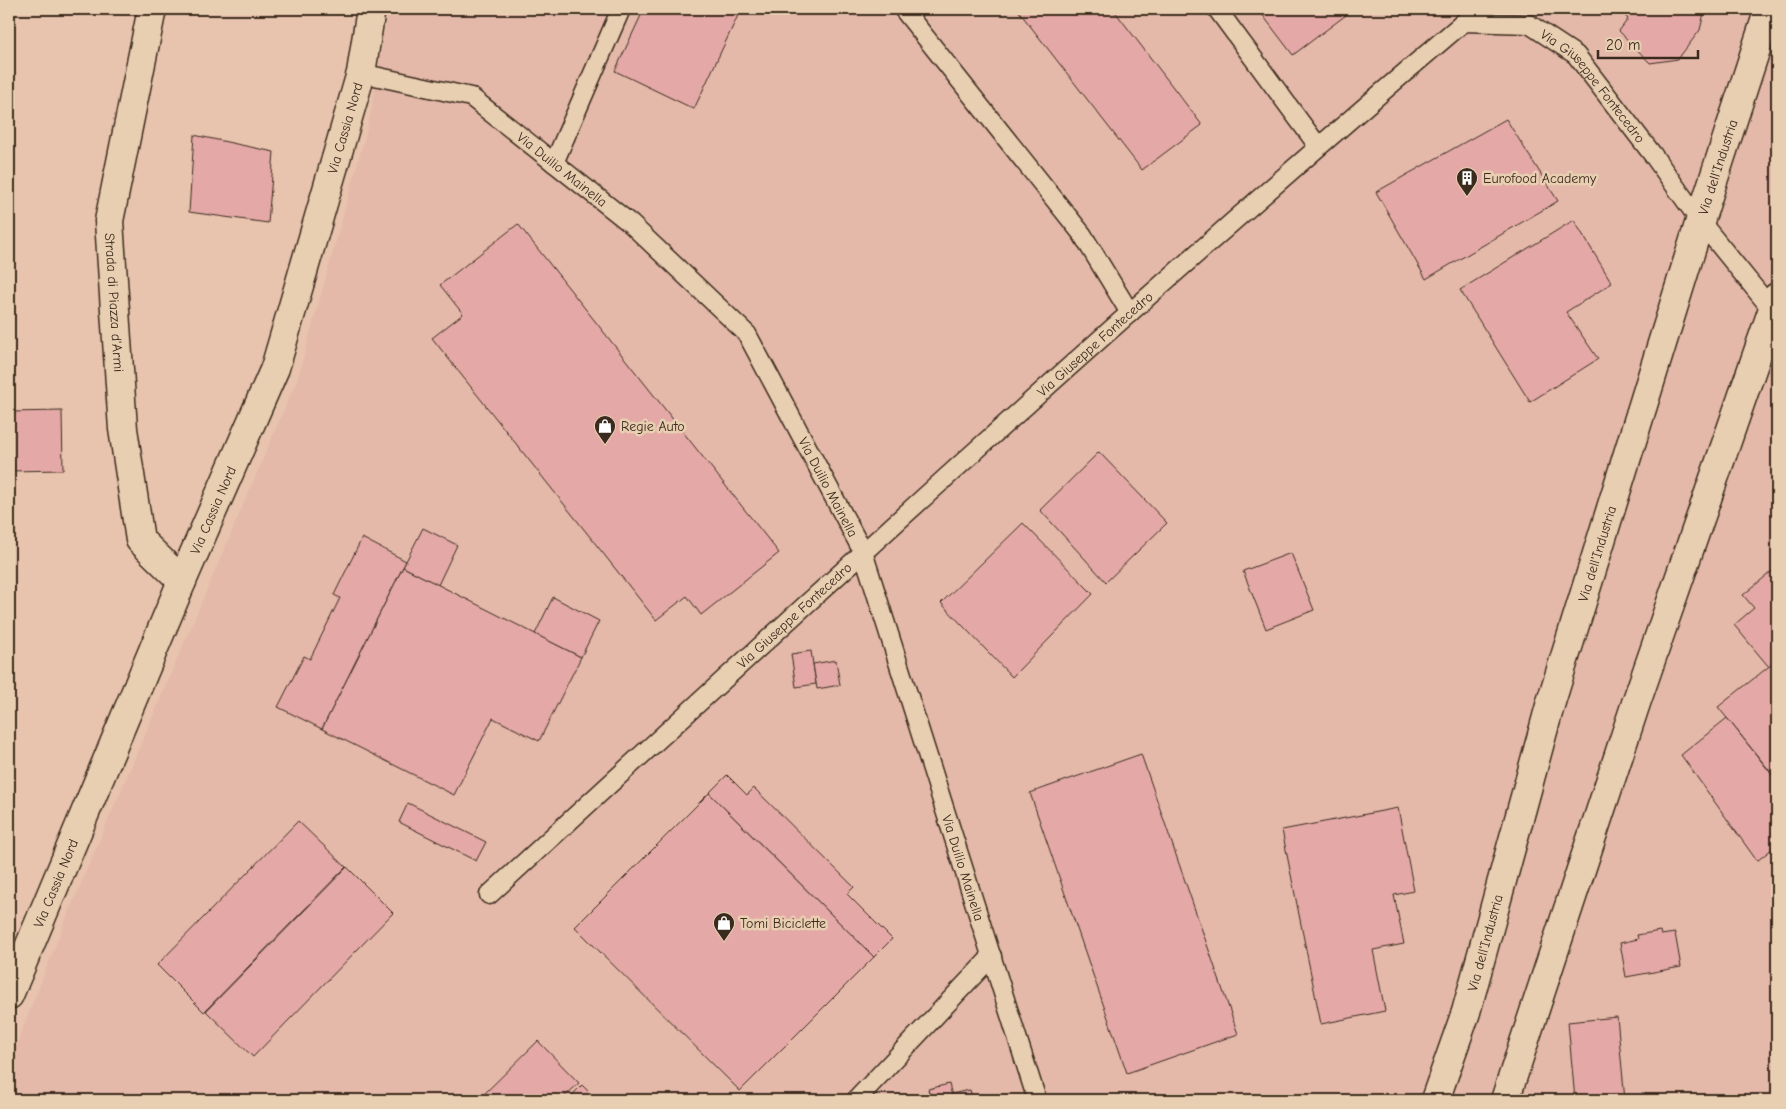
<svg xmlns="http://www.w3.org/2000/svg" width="1786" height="1109" font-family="'Comic Neue',sans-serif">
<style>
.built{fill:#e4b9a9}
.building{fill:#e4a9a7;stroke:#3b2a1e}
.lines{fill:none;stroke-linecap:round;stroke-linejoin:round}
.service-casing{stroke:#3b2a1e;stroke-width:21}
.minor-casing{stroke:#3b2a1e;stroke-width:31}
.primary-casing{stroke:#3b2a1e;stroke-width:31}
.service{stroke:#e9cfb1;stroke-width:18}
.minor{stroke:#e9cfb1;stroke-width:28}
.primary{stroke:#e9cfb1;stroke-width:28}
.labels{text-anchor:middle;stroke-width:5;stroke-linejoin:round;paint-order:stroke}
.street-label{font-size:14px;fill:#3b2a1e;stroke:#e9cfb1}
.poi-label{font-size:14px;fill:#3b2a1e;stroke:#e9cfb1;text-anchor:start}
</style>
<rect width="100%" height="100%" fill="#e8c4ae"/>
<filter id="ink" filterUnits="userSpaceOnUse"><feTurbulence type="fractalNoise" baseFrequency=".02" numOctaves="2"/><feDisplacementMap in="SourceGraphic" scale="10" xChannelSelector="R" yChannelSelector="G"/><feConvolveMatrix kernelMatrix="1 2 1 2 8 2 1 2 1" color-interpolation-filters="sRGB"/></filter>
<g filter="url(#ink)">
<polygon class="built" points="388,9 1777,9 1777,1100 9,1100 9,1063 67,916 298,377 369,122"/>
<g class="building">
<polygon points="644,9 741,9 694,109 615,71"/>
<polygon points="1017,9 1113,9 1202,125 1142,170"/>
<polygon points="1258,9 1354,9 1293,55"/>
<polygon points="1619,9 1705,9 1700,30 1678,59 1650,63 1619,31 1628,19"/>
<polygon points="1506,119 1558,201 1426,279 1376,192"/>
<polygon points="194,135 274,152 268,223 189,212"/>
<polygon points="1574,220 1612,283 1566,312 1598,359 1530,402 1460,290"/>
<polygon points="518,224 779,553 701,615 687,596 656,620 432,338 463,314 440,285"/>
<polygon points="62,411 63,470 9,471 9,412"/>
<polygon points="1099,452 1167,523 1106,582 1040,510"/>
<polygon points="1023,523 1093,594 1012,677 941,603"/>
<polygon points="423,528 457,545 438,585 403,567"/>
<polygon points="362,538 406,561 322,729 278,707 304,656 310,659 340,598 334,595"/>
<polygon points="1291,553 1314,610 1266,629 1243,571"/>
<polygon points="403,567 581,657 539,741 493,718 454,795 322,729"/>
<polygon points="1777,567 1777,660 1769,667 1734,625 1754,608 1743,595"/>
<polygon points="553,597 599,621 581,657 535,634"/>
<polygon points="811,651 816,684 796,687 791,654"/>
<polygon points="836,660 840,685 817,689 813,664"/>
<polygon points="1777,660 1777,780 1718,707"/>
<polygon points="1727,718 1777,781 1777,845 1757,861 1681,755"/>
<polygon points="1141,754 1238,1034 1127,1073 1030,793"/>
<polygon points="727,775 747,795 754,788 854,887 847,894 892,939 874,957 709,793"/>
<polygon points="709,793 874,957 740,1091 575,927"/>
<polygon points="408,803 486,842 476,861 399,822"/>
<polygon points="1398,808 1414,891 1394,895 1404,944 1373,950 1385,1011 1321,1024 1282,830"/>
<polygon points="298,821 346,867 204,1012 157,965"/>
<polygon points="347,867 393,913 253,1057 206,1011"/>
<polygon points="1660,931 1661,935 1675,933 1681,967 1626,977 1620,943 1638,939 1637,935"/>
<polygon points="1617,1017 1625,1100 1575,1100 1568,1022"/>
<polygon points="538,1041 579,1083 561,1100 478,1100"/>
<polygon points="949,1084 953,1100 931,1100 928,1089"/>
<polygon points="582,1085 597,1100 567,1100"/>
<polygon points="970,1090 973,1100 953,1100 951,1094"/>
<polygon points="1777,1096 1777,1100 1730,1100"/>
</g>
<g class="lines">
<g class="service-casing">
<g id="service">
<polyline points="903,9 1082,234 1130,313"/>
<polyline points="1217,9 1318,146"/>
<path id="s1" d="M361,73l110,24 160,127 116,110 116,218 174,548"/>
<polyline points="554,163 621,9"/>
<path id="s2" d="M489,895c321,-295 642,-590 975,-873l65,2 47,31 77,100 47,66 73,90"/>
<polyline points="856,1100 992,956"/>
</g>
</g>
<g class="minor-casing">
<g id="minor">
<path id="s3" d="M152,9l-43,212 14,208 17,111 42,41"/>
<path id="s4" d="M1435,1100l31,-88 85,-310 149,-481 69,-212"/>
<polyline points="1505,1100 1636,703 1777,297"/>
</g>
</g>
<g class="primary-casing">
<g id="primary">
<path id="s5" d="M9,995l173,-414 93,-213 86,-295 10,-64"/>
</g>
</g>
<use href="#service" class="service"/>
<use href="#minor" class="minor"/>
<use href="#primary" class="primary"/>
</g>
</g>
<defs>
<g id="building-pin" transform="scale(1.125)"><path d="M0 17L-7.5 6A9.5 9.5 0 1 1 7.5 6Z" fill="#3b2a1e" stroke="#e9cfb1"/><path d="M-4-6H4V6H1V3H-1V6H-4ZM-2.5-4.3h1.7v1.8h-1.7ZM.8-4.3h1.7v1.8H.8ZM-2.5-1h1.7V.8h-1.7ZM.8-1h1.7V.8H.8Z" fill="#fff"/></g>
<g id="shop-pin" transform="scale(1.125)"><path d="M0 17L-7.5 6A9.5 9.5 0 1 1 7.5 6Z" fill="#3b2a1e" stroke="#e9cfb1"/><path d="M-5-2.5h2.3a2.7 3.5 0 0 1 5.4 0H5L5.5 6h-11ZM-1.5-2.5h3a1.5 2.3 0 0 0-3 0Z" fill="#fff"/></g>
</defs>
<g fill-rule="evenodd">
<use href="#building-pin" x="1467" y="178"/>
<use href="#shop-pin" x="605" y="426"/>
<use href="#shop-pin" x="724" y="923"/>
</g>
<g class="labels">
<g class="street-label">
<text dy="5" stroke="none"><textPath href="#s2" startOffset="1464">Via Giuseppe Fontecedro</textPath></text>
<text dy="5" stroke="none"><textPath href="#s5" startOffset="931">Via Cassia Nord</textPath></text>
<text dy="5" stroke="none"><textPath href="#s4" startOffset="975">Via dell'Industria</textPath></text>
<text dy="5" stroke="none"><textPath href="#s1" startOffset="229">Via Duilio Mainella</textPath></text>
<text dy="5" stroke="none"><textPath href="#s3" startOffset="298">Strada di Piazza d'Armi</textPath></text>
<text dy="5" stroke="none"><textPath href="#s2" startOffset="819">Via Giuseppe Fontecedro</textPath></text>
<text dy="5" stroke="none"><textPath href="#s1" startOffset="650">Via Duilio Mainella</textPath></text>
<text dy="5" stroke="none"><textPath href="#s5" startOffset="526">Via Cassia Nord</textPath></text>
<text dy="5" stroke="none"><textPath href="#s4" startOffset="570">Via dell'Industria</textPath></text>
<text dy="5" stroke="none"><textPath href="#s2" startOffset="414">Via Giuseppe Fontecedro</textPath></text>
<text dy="5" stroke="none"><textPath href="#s1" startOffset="1055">Via Duilio Mainella</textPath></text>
<text dy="5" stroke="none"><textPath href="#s5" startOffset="121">Via Cassia Nord</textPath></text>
<text dy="5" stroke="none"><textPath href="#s4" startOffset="165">Via dell'Industria</textPath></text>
</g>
<g class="poi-label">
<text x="1483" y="183">Eurofood Academy</text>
<text x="621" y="431">Regie Auto</text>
<text x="740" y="928">Tomi Biciclette</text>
</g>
</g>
<rect width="1786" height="1109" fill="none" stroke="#e9cfb1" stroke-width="30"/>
<rect x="15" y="15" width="1756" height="1079" fill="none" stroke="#3b2a1e" stroke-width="2" filter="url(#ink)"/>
<path d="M1598 50v8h100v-8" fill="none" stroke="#3b2a1e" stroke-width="2.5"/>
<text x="1606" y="50" font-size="15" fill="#3b2a1e" stroke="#e9cfb1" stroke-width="4" paint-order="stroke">20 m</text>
</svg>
